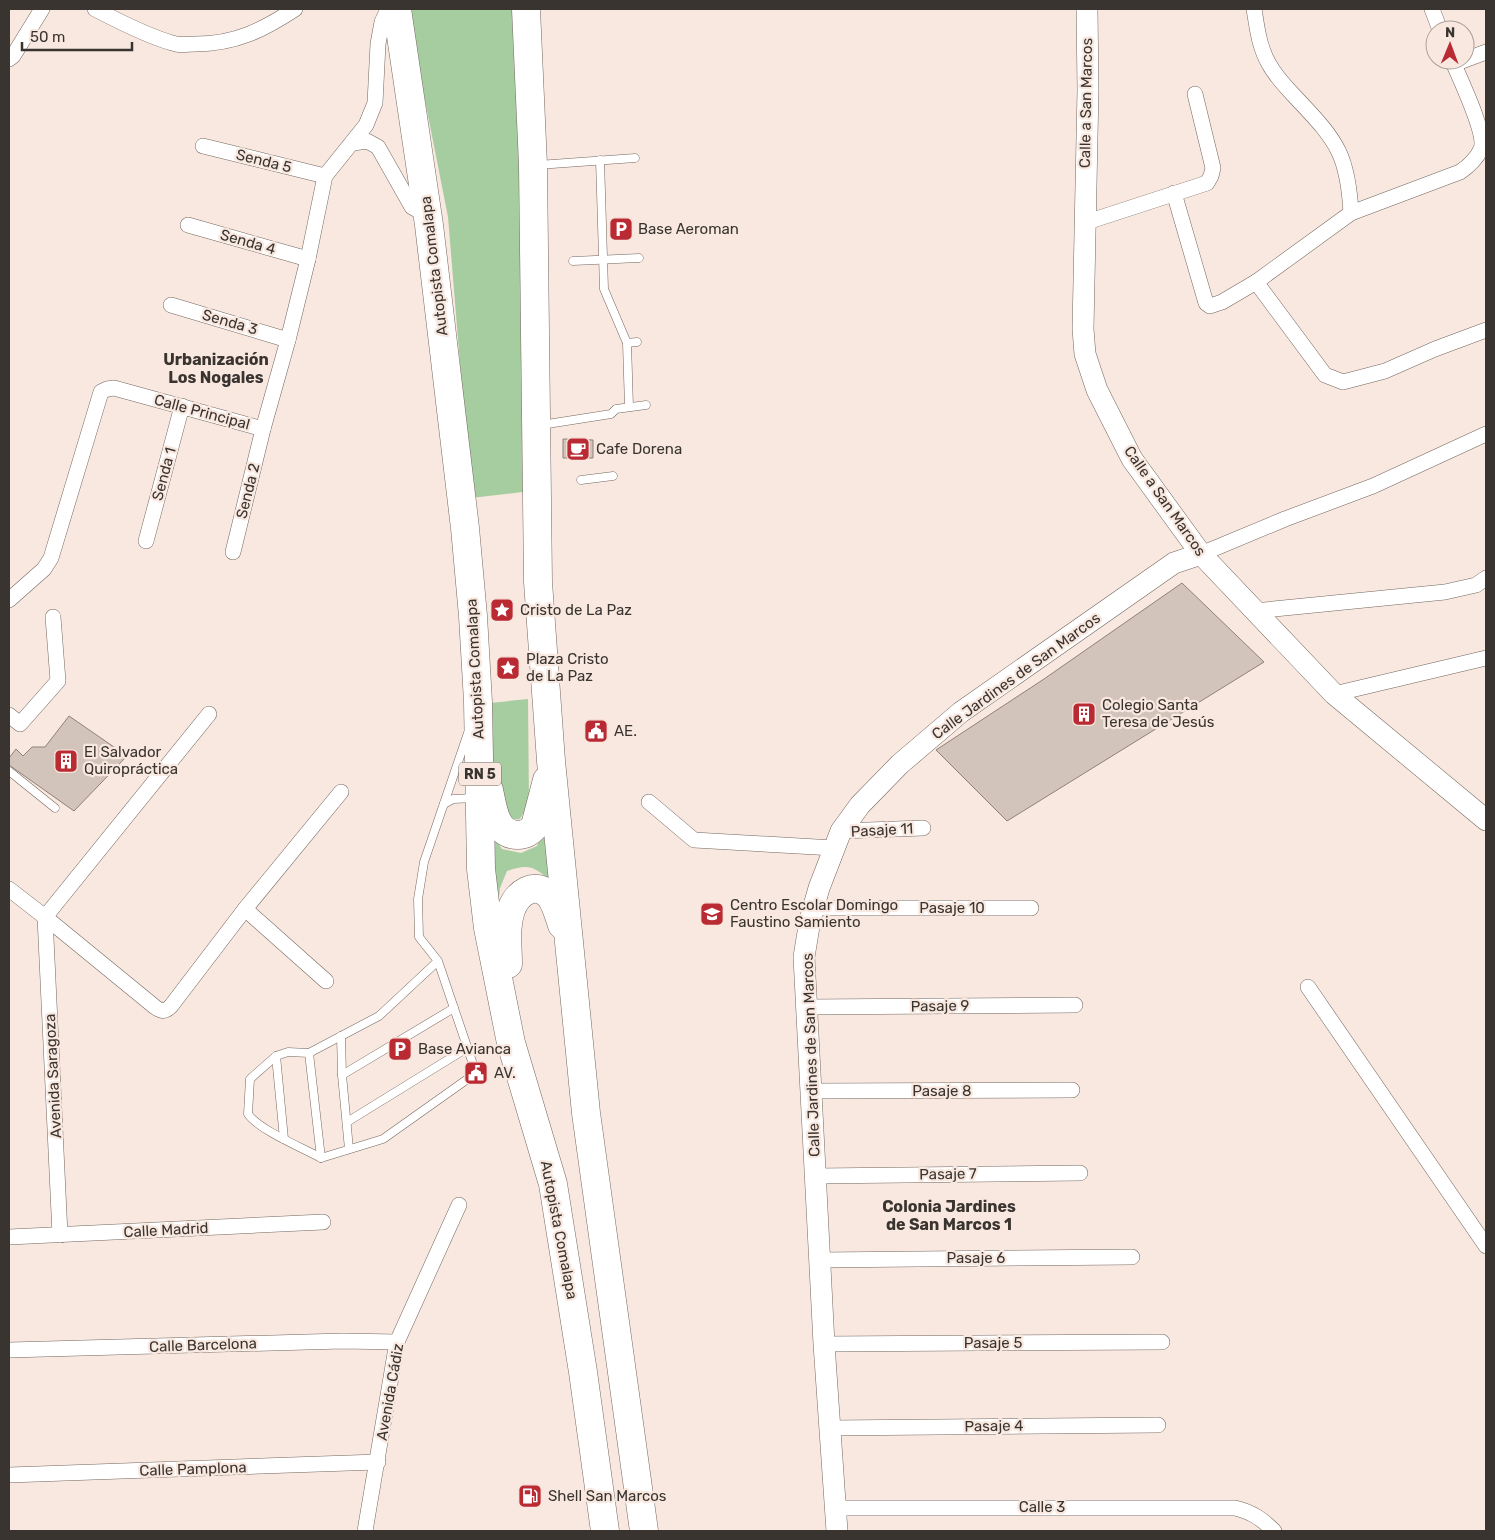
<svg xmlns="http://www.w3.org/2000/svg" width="1495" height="1540" font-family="Rubik,sans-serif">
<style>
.green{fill:#a6cda0}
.building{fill:#d3c4bb;stroke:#8f8178}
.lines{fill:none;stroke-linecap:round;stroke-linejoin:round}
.lane-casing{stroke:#74675f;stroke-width:9}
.street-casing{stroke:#74675f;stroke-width:16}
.secondary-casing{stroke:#74675f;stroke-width:22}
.highway-casing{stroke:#74675f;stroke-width:29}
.lane{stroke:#fff;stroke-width:8}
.street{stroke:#fff;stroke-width:15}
.secondary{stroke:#fff;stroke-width:21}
.highway{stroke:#fff;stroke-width:28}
.labels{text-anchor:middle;stroke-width:4.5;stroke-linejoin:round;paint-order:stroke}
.shield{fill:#f8e8df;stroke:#736a64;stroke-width:1}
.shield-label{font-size:14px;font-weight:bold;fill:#3a3430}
.street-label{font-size:15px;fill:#3a3430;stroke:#f8e8df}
.poi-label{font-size:15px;fill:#3a3430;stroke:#f8e8df;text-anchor:start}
.neighbourhood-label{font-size:16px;font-weight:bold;fill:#3a3430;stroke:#f8e8df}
</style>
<rect width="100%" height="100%" fill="#f8e8df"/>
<g class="green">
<polygon points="407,9 513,9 525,320 523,492 471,498 448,217"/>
<polygon points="528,699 529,803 520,819 507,820 494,784 490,703"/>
<path d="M546,821l4,59c-17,-14 -22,-16 -43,-9l-7,17 -4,35 -11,-97 17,23 19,4 16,-7z"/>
</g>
<g class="building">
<polygon points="563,439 593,440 593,458 563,458"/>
<polygon points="1182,583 1264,662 1007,821 936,750 1044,679"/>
<polygon points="69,716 127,756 74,811 9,765 9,758 16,749 23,756 32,747 45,747"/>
</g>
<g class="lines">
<g class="lane-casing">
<g id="lane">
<polyline points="600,160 604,289 627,343 629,407"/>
<polyline points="538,165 635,158"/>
<polyline points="573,261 639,258"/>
<polyline points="627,343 637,342"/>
<polyline points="541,425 611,414 616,409 646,405"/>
<polyline points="581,480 613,476"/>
<polyline points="9,771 55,808"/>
<polyline points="444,804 453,799 475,798"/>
<path d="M438,961l-59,55 -70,37 -21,-1 -12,4 -26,23 -2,35c11,16 55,34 73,44l62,-19 93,-66 -38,-112 -19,-24 -1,-38 6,-37 44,-129"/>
<polyline points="341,1036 342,1075 349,1149"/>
<polyline points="309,1053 321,1158"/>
<polyline points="276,1056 284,1139"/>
<polyline points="342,1075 454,1008"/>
<polyline points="347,1122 467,1048"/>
</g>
</g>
<g class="street-casing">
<g id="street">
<path d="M95,9c23,12 56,29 81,35 6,1 13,0 20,0 39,0 67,-14 99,-35"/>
<path d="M1254,9c3,18 5,38 15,55 8,15 20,26 31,38 38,40 48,55 51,111"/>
<polyline points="1432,9 1440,30"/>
<polyline points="9,59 13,56 42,9"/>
<polyline points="1454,64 1486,52"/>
<polyline points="353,143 367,141 378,147 412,207 428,216"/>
<polyline points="203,146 325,176"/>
<path d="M1174,193l32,110 4,3 12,-4 34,-20 95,-69 109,-41c9,-6 16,-12 21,-23 6,-15 -22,-72 -29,-89"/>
<polyline points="1084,223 1207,183 1211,176 1213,168 1195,94"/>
<polyline points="188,225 308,259"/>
<polyline points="1256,282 1325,375 1343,382 1385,371 1435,349 1486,330"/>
<polyline points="171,305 288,340"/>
<polyline points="146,541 182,406"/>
<polyline points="233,552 263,429"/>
<polyline points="1201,554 1285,519 1373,486 1486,434"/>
<polyline points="9,600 44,569 51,558 101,392 107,389 114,388 263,429 288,340 308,259 325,176 366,125 375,103 378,44 382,22 388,9"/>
<polyline points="1254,611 1445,592 1476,585 1486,578"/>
<polyline points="1334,694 1486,658"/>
<polyline points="9,715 20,724 58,681 53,617"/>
<polyline points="649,802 694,840 834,848"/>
<polyline points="841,831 923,828"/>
<path d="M9,889l36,28 110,90c7,5 10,5 16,-1l74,-97 96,-117"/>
<polyline points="813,908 1031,908"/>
<polyline points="245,909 326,981"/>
<polyline points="1308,987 1486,1246"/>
<polyline points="806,1007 1075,1005"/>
<polyline points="811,1091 1072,1090"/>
<polyline points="816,1176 1080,1173"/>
<polyline points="60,1235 45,917 209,714"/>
<polyline points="9,1237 323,1222"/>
<polyline points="820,1260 1132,1257"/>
<polyline points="824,1344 1162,1342"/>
<polyline points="9,1350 343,1341 397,1342"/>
<polyline points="831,1428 1158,1425"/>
<polyline points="9,1475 378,1462"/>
<path d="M835,1508h400c17,4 27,11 39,23"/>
<polyline points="365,1531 397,1342 459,1205"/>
</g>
</g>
<g class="secondary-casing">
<g id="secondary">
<polyline points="1087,9 1088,90 1083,329 1085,354 1097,390 1132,459 1201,554 1334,694 1486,820"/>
<polyline points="837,1531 824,1344 804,957 810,920 819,888 841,831 860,805 900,764 961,712 1174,563 1201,554"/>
</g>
</g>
<g class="highway-casing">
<g id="highway">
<polyline points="397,9 429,225 465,528 473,616 478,702 481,869 488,928 511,1043 553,1184 583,1372 605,1531"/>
<polyline points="526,9 533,165 538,582 551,761 586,1113 644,1531"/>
<path d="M489,790c4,18 6,45 29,45 7,0 13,-4 17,-9l12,-46"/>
<path d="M508,964c0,-18 -3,-37 3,-54 6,-17 24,-30 39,-14 6,8 9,20 12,29"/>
</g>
</g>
<use href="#lane" class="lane"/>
<use href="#street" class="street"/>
<use href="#secondary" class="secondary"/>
<use href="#highway" class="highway"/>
</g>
<defs>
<g id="parking-square" transform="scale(1.25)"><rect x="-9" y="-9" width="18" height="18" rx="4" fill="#ba2a33" stroke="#f8e8df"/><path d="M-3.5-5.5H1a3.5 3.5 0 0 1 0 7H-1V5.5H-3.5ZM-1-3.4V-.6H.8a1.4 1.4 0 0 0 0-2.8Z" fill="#fff"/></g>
<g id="cafe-square" transform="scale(1.25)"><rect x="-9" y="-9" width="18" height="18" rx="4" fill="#ba2a33" stroke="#f8e8df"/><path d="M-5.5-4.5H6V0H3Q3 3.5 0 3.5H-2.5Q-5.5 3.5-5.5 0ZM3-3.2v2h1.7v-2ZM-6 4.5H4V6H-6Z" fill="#fff"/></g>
<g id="sight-square" transform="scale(1.25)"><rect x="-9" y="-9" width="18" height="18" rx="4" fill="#ba2a33" stroke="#f8e8df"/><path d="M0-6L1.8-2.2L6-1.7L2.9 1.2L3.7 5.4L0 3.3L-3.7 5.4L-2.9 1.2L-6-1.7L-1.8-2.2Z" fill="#fff"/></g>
<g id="building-square" transform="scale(1.25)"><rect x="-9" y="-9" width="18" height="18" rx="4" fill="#ba2a33" stroke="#f8e8df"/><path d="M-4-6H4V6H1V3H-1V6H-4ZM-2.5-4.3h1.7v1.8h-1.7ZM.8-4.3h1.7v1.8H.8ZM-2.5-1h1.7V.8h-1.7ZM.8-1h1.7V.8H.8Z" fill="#fff"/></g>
<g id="civic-square" transform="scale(1.25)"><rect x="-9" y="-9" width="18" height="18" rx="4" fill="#ba2a33" stroke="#f8e8df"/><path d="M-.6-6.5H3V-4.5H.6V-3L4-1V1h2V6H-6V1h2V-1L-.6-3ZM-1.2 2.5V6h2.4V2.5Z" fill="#fff"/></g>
<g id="school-square" transform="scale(1.25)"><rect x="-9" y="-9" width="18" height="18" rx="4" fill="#ba2a33" stroke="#f8e8df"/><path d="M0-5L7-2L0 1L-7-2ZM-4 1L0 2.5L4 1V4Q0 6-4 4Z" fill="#fff"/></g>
<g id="fuel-square" transform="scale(1.25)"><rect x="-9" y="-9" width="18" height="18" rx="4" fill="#ba2a33" stroke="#f8e8df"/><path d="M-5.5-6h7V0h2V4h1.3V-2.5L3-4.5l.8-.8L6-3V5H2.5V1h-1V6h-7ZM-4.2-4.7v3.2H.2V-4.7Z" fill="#fff"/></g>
</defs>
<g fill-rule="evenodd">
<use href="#parking-square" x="621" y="229"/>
<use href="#cafe-square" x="578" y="449"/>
<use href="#sight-square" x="502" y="610"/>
<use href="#sight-square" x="508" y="668"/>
<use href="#building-square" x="1084" y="714"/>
<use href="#civic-square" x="596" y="731"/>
<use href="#building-square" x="66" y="761"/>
<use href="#school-square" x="712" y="914"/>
<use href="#parking-square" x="400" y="1049"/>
<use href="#civic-square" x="476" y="1073"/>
<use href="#fuel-square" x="530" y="1496"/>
</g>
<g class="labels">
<rect class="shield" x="459" y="762.5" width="42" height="23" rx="4"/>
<g class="shield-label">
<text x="480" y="779">RN 5</text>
</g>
<g class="street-label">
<text transform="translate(1086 103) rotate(-89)" y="5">Calle a San Marcos</text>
<text transform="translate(264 161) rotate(14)" y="5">Senda 5</text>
<text transform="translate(248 242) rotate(16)" y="5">Senda 4</text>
<text transform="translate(434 266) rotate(-97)" y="5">Autopista Comalapa</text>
<text transform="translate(230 322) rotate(16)" y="5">Senda 3</text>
<text transform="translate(202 412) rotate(15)" y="5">Calle Principal</text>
<text transform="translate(164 474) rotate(-75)" y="5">Senda 1</text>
<text transform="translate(248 491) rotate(-76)" y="5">Senda 2</text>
<text transform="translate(1165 501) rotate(55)" y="5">Calle a San Marcos</text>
<text transform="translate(475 669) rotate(-93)" y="5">Autopista Comalapa</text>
<text transform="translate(1016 676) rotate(-36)" y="5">Calle Jardines de San Marcos</text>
<text transform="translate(882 830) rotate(-3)" y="5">Pasaje 11</text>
<text x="952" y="913">Pasaje 10</text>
<text transform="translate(940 1006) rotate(-1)" y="5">Pasaje 9</text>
<text transform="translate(811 1055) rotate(-92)" y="5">Calle Jardines de San Marcos</text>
<text transform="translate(53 1076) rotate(-93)" y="5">Avenida Saragoza</text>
<text x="942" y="1096">Pasaje 8</text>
<text transform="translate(948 1174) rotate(-1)" y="5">Pasaje 7</text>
<text transform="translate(166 1230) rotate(-3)" y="5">Calle Madrid</text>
<text transform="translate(559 1230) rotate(79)" y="5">Autopista Comalapa</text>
<text x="976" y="1263">Pasaje 6</text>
<text x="993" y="1348">Pasaje 5</text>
<text transform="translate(203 1345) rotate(-2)" y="5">Calle Barcelona</text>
<text transform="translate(390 1392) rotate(-80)" y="5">Avenida Cádiz</text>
<text transform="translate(994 1426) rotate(-1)" y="5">Pasaje 4</text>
<text transform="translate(193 1469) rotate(-2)" y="5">Calle Pamplona</text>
<text x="1042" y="1512">Calle 3</text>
</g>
<g class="poi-label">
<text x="638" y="234">Base Aeroman</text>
<text x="596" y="454">Cafe Dorena</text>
<text x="520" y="615">Cristo de La Paz</text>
<text x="526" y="664">Plaza Cristo<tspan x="526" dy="17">de La Paz</tspan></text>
<text x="1102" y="710">Colegio Santa<tspan x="1102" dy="17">Teresa de Jesús</tspan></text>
<text x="614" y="736">AE.</text>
<text x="84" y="757">El Salvador<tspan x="84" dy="17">Quiropráctica</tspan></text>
<text x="730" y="910">Centro Escolar Domingo<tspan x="730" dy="17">Faustino Samiento</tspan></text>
<text x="418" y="1054">Base Avianca</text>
<text x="494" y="1078">AV.</text>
<text x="548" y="1501">Shell San Marcos</text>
</g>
<g class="neighbourhood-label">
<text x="216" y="365">Urbanización<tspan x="216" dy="18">Los Nogales</tspan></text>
<text x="949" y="1212">Colonia Jardines<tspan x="949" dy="18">de San Marcos 1</tspan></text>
</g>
</g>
<rect width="1495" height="1540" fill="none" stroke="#3a3430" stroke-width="20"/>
<g transform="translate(1450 45) rotate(1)"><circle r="24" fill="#f8e8df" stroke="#aca099"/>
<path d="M0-4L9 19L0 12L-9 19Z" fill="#ba2a33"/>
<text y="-8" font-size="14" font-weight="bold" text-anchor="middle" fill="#3a3430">N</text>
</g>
<path d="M22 42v8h110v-8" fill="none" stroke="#3a3430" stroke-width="2.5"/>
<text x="30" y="42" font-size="15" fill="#3a3430" stroke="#f8e8df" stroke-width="4" paint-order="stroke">50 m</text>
</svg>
